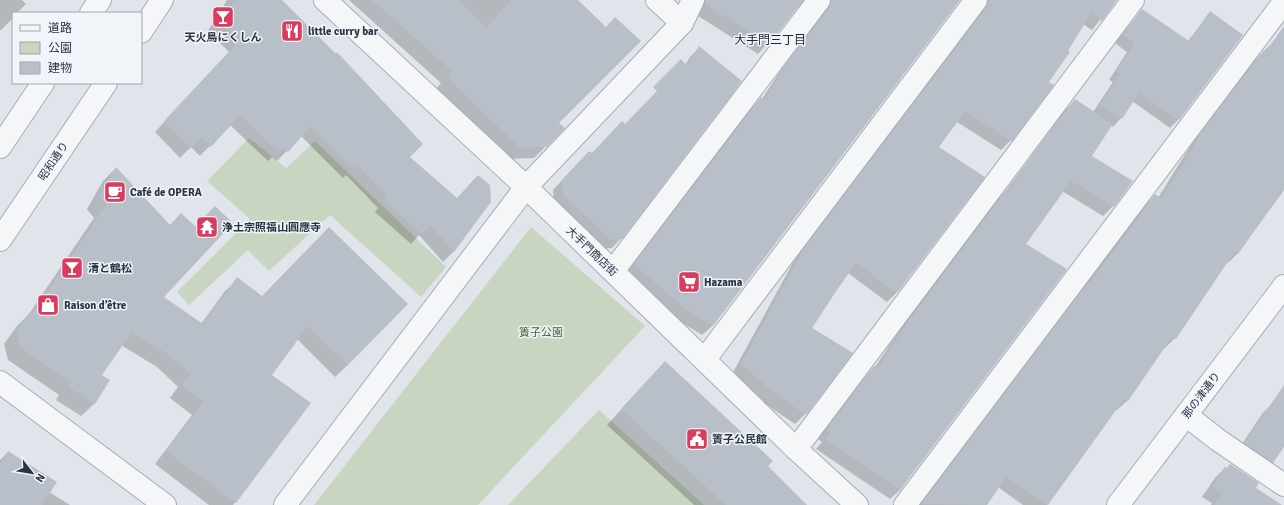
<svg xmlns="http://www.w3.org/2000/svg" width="1284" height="505" font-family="Signika,'Noto Sans JP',sans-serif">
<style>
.green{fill:#c8d5c1}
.shadow{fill:#0003}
.building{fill:#b8bfc9}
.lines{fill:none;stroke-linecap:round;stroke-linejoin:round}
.minor-casing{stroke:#a6acb6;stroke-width:24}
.minor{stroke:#f4f6f8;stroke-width:22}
.labels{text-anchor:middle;stroke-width:3;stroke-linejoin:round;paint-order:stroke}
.poi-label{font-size:11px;font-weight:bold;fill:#283444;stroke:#f1f4f8;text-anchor:start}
.street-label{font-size:11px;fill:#283444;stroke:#f1f4f8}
.park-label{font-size:11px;fill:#406034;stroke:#f1f4f8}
.neighbourhood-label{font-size:12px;fill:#1a2534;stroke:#f1f4f8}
</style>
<rect width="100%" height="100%" fill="#e1e5eb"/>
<g class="green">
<polygon points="249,138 286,168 315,141 446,267 421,297 330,215 269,271 248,250 189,305 177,292 250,219 207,181"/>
<polygon points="531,227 645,326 478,505 314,505"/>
<polygon points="599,410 704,505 508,505"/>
</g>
<g class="shadow">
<polygon points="0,0 22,0 26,4 17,13 13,13 13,18 0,31"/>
<polygon points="227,0 280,0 408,157 457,199 490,202 453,252 443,262 419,235 411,244 375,212 378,208 346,175 343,178 301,136 277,161 272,157 268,161 230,125 200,156 191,147 180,158 155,132 229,52 208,31"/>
<polygon points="349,0 577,0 557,123 546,146 534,158 508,159 436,89 441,83"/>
<polygon points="691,0 804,0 758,54 695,14"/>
<polygon points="817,0 959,0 712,326 702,335 673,317 625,275 751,108 762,99 781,70 820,18 822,12"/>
<polygon points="974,0 1116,0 1092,30 1083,24 1011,140 1001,150 957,122 938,147 897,292 887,302 848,273 811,329 805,414 795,424 764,403 732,374 795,259 977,18 979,12"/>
<polygon points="1142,10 1188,41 1210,13 1179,119 1170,128 1132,101 1121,118 1113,127 1111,125 1090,156 1113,206 1103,216 1062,191 1025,244 900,490 890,499 816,449 822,442 818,439 865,377 875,367 899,331 996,201 1005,192 1065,110 1075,100 1093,112 1113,82 1109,80 1127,52 1115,43"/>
<polygon points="1277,38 1284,43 1284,190 1238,253 1228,263 1226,262 1175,338 1165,348 1164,347 1127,401 1117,410 1116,409 1047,505 1023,505 998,487 986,505 919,505 1145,205 1155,196 1158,198 1191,145 1254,61"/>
<polygon points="699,48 621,238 612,248 601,249 554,204 553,190 580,161 624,167 690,57"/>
<polygon points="116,168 162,297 201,324 225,291 238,279 262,297 317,241 348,365 335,377 297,339 271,375 309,404 233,505 209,505 155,464 192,415 170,398 178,387 157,367 121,345 101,375 109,380 94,404 81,416 56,400 59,395 8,360 4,344 17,326 29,314 94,218 87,209 103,181"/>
<polygon points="650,378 766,466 805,505 694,505 607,425"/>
<polygon points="1271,405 1284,414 1284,445 1273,462 1263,471 1236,453 1262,414"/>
<polygon points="8,452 49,492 70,505 0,505 0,460"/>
<polygon points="1225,468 1255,488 1280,505 1211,505 1212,503 1202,497 1215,478"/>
</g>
<g class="building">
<polygon points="236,0 282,0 336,54 337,52 423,144 410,157 457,198 478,175 490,185 491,202 454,252 430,225 422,234 384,201 388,197 357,165 354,169 311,126 288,152 283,148 279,152 240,115 211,147 201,138 191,148 164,121 239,41 217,19"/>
<polygon points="372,0 457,0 487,27 511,0 578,0 606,27 615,17 641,41 559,123 565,128 547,147 520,148 447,77 452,71"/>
<polygon points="705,0 803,0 769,45 705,4"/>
<polygon points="831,0 960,0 713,326 683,307 634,264 761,97 764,100 790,59 829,8"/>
<polygon points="988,0 1117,0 1102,21 1091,13 1068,51 1070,52 1049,82 1054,85 1012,141 965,111 939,147 985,177 897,293 856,263 832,297 812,328 853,353 806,415 774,393 741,364 804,248 986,8"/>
<polygon points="1142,9 1189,41 1210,11 1243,35 1179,120 1139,93 1122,119 1100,105 1120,74 1116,71 1135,43 1123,35"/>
<polygon points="1284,26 1284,189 1238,254 1235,251 1176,339 1172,337 1128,401 1124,399 1048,505 1006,477 987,505 921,504 1088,282 1090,283 1155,194 1161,198 1187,158 1200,134 1264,50 1266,51"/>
<polygon points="699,46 742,81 622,239 611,240 563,195 562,180 589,151 592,153 622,121 625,124 657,91 653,87 681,59 687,66"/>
<polygon points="1075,99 1113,124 1092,156 1133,181 1114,207 1071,181 1026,244 1067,269 900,490 825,439 831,432 827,429 874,366 878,368 909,320 1006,190 1008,192 1033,154"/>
<polygon points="116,167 170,225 181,213 195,226 215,206 233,223 164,297 203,324 237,277 262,296 329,227 408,304 348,365 308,326 272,375 311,403 236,503 166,451 204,402 182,385 190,374 169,355 132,332 102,375 110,380 95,404 68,387 71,382 20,347 16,331 30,312 32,314 106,205 99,196"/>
<polygon points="665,361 773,461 768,466 807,505 726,505 621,409"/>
<polygon points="1284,385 1284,447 1273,463 1244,443"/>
<polygon points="8,451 57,482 42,505 0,505 0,464"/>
<polygon points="1230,464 1259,483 1256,488 1282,505 1214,505 1222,494 1212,487 1225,467 1227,468"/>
</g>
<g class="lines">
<g class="minor-casing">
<g id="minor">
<polyline points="325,0 526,187 796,449 857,505"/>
<polyline points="657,0 682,23"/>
<polyline points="91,13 100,0"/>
<polyline points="141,32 162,0"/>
<polyline points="0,147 43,83"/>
<polyline points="0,240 106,83"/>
<polyline points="613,271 819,0"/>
<polyline points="705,359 976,0"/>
<polyline points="0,382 165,505"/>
<polyline points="1186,415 1218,440 1284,485"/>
<polyline points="796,449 1133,0"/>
<polyline points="285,505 526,187 682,23 693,0"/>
<polyline points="905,505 1284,2"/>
<polyline points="1118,505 1284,286"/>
</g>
</g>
<use href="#minor" class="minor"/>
</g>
<defs>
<g id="bar-square" transform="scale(1.15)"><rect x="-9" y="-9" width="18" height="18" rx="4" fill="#d83d60" stroke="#f1f4f8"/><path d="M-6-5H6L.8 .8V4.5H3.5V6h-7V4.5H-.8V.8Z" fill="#fff"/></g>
<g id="restaurant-square" transform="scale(1.15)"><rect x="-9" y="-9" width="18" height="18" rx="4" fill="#d83d60" stroke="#f1f4f8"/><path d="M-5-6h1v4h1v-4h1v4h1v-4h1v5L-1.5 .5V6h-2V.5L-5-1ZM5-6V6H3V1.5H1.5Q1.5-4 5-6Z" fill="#fff"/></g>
<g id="cafe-square" transform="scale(1.15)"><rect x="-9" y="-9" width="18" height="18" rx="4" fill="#d83d60" stroke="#f1f4f8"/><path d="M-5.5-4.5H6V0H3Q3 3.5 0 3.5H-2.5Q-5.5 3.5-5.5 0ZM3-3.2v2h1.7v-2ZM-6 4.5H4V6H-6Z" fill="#fff"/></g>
<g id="temple-square" transform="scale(1.15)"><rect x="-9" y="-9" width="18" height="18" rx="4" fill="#d83d60" stroke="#f1f4f8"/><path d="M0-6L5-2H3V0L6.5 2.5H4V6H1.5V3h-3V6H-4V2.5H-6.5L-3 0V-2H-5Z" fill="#fff"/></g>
<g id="supermarket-square" transform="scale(1.15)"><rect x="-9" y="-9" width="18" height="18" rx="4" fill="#d83d60" stroke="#f1f4f8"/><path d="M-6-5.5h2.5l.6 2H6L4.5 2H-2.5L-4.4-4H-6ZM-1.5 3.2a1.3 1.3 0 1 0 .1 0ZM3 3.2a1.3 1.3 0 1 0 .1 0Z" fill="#fff"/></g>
<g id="shop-square" transform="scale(1.15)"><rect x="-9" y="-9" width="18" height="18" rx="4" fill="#d83d60" stroke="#f1f4f8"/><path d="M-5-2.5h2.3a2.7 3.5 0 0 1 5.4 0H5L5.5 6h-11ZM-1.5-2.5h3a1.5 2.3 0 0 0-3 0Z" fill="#fff"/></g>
<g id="civic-square" transform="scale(1.15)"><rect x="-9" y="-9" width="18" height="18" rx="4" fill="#d83d60" stroke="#f1f4f8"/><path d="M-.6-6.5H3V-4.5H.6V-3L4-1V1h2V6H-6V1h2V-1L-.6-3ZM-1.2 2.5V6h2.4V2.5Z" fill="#fff"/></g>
</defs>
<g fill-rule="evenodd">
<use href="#bar-square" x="223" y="17"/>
<use href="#restaurant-square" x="292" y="31"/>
<use href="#cafe-square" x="115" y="192"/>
<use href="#temple-square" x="207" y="227"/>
<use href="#bar-square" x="72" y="268"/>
<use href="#supermarket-square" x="689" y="282"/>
<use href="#shop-square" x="48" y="305"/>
<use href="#civic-square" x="697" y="439"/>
</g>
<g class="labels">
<g class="poi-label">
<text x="308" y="35">little curry bar</text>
<text x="223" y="41" text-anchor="middle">天火鳥にくしん</text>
<text x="130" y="196">Café de OPERA</text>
<text x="222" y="231">浄土宗照福山圓應寺</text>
<text x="88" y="272">清と鶴松</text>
<text x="704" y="286">Hazama</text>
<text x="64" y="309">Raison d’être</text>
<text x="712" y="443">簀子公民館</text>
</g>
<g class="street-label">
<text transform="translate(53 161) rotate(-56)" y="4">昭和通り</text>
<text transform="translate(592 251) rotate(44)" y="4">大手門商店街</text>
<text transform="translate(1201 395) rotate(-53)" y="4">那の津通り</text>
</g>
<g class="park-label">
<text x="541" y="336">簀子公園</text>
</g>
<g class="neighbourhood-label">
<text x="770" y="44">大手門三丁目</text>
</g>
</g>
<rect x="12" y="12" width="130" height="72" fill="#f1f4f8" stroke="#a1a7b0"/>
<rect x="20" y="25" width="20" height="6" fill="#f4f6f8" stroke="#a1a7b0"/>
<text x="48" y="32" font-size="12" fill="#283444">道路</text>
<rect x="20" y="42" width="20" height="12" fill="#c8d5c1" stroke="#a1a7b0"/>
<text x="48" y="52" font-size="12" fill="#283444">公園</text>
<rect x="20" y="62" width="20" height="12" fill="#b8bfc9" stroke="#a1a7b0"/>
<text x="48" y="72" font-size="12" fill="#283444">建物</text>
<g transform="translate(32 473) rotate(121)" stroke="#f1f4f8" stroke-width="3" paint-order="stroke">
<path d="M0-3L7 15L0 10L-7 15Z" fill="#283444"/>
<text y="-6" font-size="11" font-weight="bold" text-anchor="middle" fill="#283444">N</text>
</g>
</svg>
